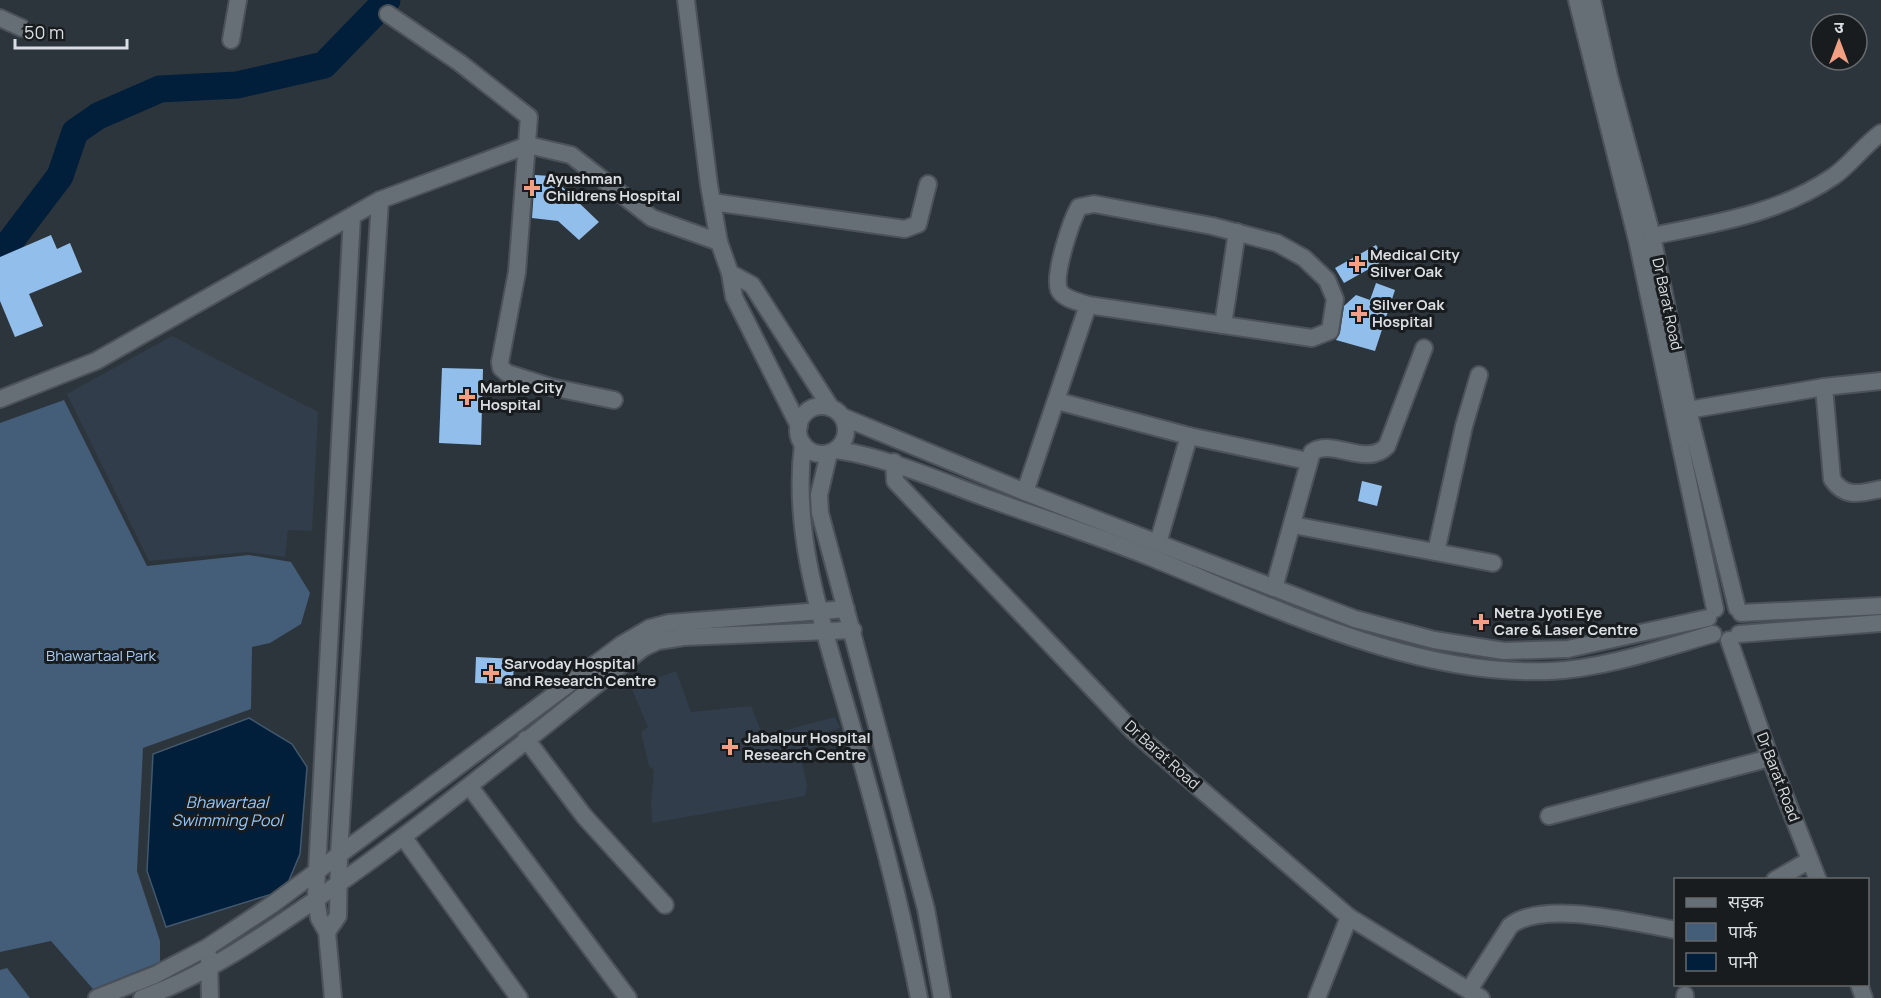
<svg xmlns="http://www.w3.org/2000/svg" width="1881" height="998" font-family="Manrope,'Noto Sans Devanagari',sans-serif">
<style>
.built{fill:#313d4a}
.green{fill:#445d78}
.water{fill:#011f3b;stroke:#42586d;stroke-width:1.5}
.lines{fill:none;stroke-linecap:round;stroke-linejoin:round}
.river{stroke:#011f3b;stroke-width:27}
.building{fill:#92beeb}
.minor-casing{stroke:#4c5259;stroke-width:20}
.minor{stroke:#666e76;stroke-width:16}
.poi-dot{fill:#f39f83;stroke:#191c1f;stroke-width:2}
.labels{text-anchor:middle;stroke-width:6;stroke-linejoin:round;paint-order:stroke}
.poi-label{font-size:15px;font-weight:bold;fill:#dadee3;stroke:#191c1f;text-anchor:start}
.street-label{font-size:15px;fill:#dadee3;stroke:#191c1f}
.park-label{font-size:15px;fill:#a8cdf2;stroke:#191c1f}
.water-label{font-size:16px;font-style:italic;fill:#97c8fa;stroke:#191c1f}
</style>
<rect width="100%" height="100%" fill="#2d353c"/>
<g class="built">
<polygon points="172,336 318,412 312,531 288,530 285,557 247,552 149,561 67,394"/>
<polygon points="676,671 691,712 751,706 763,736 835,717 840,728 827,732 832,742 800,752 807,786 805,796 652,823 651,804 654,770 649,766 641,732 648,727 631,687"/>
</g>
<g class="green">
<polygon points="64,400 147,566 249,555 291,562 310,593 301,624 270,643 252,647 251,709 143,748 137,871 160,941 160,962 93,989 51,941 0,952 0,423"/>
<polygon points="7,968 30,998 0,998 0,970"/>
</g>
<polygon class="water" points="249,718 292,744 307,767 300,854 285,890 166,927 147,871 153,754"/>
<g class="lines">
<polyline class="river" points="0,255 60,176 75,132 98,116 160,89 237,85 324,65 387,0"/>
</g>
<g class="building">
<polygon points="535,175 551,176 599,222 579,240 558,221 532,218"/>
<polygon points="51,235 57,249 70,243 82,272 29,294 43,326 15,337 0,301 0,257"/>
<polygon points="1376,245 1385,260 1344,283 1335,268"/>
<polygon points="1376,283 1395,290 1375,351 1336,340 1340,333 1344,306 1356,295 1370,300"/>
<polygon points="442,368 483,369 481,445 439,443"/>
<polygon points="1362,481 1382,486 1377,506 1358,501"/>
<polygon points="476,657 514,659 513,684 475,683"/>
</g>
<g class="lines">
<g class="minor-casing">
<g id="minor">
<polyline points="686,0 709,185 719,242 730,273 734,297 799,426"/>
<polyline points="1577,0 1637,240 1715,609"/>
<polyline points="1592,0 1609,76 1652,236 1688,410 1737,608"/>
<polyline points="388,14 460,63 529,117 517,272 500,362 501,368 507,373 551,387 614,400"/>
<polyline points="0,18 22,28"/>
<polyline points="231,40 238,0"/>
<polyline points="712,202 905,229 918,224 928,184"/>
<path d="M1094,204l118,22 65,17 27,15 23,22 8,19 -5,32 -18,7 -224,-33c-8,-3 -25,-6 -29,-15 -6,-15 12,-69 20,-83z"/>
<path d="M1652,236c64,-13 127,-22 182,-60 17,-12 29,-30 47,-43"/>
<polyline points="730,273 752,285 831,408"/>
<polyline points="1223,325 1237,232"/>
<path d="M1824,387l8,92c13,20 29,14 49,10"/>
<polyline points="0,399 96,361 380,200 528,145 571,155 652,218 719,242"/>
<polyline points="1057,401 1189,436 1308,461"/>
<circle cx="822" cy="430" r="24"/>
<polyline points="1688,410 1824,387 1881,381"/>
<polyline points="843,417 1025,492 1355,619 1434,640 1504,651 1568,649 1708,618"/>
<path d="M803,444c-12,94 22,187 47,276 26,92 51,184 69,278"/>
<path d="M837,450c51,8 96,28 144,46 58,21 117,40 174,63 123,50 260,118 396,112 55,-3 109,-22 162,-37"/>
<polyline points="829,453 819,495 820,513 926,909 942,998"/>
<polyline points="894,462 895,481 1133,731 1349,917 1481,998"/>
<polyline points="1025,492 1088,305"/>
<polyline points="1293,525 1493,563"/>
<polyline points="1158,543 1189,436"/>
<polyline points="1436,552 1464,426 1479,375"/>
<path d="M1274,588l38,-136c23,-14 54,16 75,-6l37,-98"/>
<polyline points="1741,613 1881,606"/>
<polyline points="1739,634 1881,623"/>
<polyline points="1729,640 1770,758 1818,880"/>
<polyline points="526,739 584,816 665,905"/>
<polyline points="470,787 628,998"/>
<polyline points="1549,816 1770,758"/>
<polyline points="404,838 519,998"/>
<polyline points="1775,880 1810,860"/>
<polyline points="327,932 338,916 339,854 380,200"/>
<polyline points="209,957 210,998"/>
<polyline points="1859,984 1864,998"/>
<path d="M1469,990l41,-64c32,-27 125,-3 166,4"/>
<polyline points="97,998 155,975 208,947 273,904 621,645 650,628 669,623 846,609"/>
<path d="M142,998c62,-22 119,-61 173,-98 114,-78 219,-167 328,-252l15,-7 26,-4 169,-7"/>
<polyline points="333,998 327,932 319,918 316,899 317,870 352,216"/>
<polyline points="1317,998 1349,917"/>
<polyline points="1685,998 1685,995"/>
</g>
</g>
<use href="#minor" class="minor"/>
</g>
<g class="poi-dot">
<path d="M529 179h6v6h6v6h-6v6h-6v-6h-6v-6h6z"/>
<path d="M1354 255h6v6h6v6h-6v6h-6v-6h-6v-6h6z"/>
<path d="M1356 305h6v6h6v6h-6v6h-6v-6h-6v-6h6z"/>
<path d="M464 388h6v6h6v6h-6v6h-6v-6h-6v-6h6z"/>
<path d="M1478 613h6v6h6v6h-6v6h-6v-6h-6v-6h6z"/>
<path d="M488 664h6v6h6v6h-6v6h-6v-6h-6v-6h6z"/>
<path d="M727 738h6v6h6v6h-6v6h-6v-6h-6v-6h6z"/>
</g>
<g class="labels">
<g class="poi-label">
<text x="546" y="184">Ayushman<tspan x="546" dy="17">Childrens Hospital</tspan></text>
<text x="1370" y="260">Medical City<tspan x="1370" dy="17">Silver Oak</tspan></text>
<text x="1372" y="310">Silver Oak<tspan x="1372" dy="17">Hospital</tspan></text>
<text x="480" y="393">Marble City<tspan x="480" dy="17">Hospital</tspan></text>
<text x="1494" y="618">Netra Jyoti Eye<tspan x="1494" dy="17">Care &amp; Laser Centre</tspan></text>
<text x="504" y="669">Sarvoday Hospital<tspan x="504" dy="17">and Research Centre</tspan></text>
<text x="744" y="743">Jabalpur Hospital<tspan x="744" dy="17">Research Centre</tspan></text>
</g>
<g class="street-label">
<text transform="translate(1667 304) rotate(78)" y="5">Dr Barat Road</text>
<text transform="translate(1162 755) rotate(42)" y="5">Dr Barat Road</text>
<text transform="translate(1778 777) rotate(69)" y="5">Dr Barat Road</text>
</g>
<g class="park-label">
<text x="101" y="661">Bhawartaal Park</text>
</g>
<g class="water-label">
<text x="227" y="808">Bhawartaal<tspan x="227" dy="18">Swimming Pool</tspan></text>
</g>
</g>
<rect x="1674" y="878" width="195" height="108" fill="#191c1f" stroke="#666a6d" stroke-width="1.5"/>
<rect x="1686" y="898" width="30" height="9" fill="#666e76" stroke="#666a6d" stroke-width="1.5"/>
<text x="1728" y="908" font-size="18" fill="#dadee3">सड़क</text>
<rect x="1686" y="923" width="30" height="18" fill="#445d78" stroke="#666a6d" stroke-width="1.5"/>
<text x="1728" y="938" font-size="18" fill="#dadee3">पार्क</text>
<rect x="1686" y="953" width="30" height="18" fill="#011f3b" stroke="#666a6d" stroke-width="1.5"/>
<text x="1728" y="968" font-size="18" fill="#dadee3">पानी</text>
<g transform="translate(1839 42)"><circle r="28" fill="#191c1f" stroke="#666a6d" stroke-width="1.5"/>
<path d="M0-4.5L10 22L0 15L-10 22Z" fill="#f39f83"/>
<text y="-9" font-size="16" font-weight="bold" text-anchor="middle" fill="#dadee3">उ</text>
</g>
<path d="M15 39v9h112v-9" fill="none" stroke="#dadee3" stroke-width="3"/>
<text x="24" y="39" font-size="18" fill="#dadee3" stroke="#191c1f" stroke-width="4.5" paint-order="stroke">50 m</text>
</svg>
